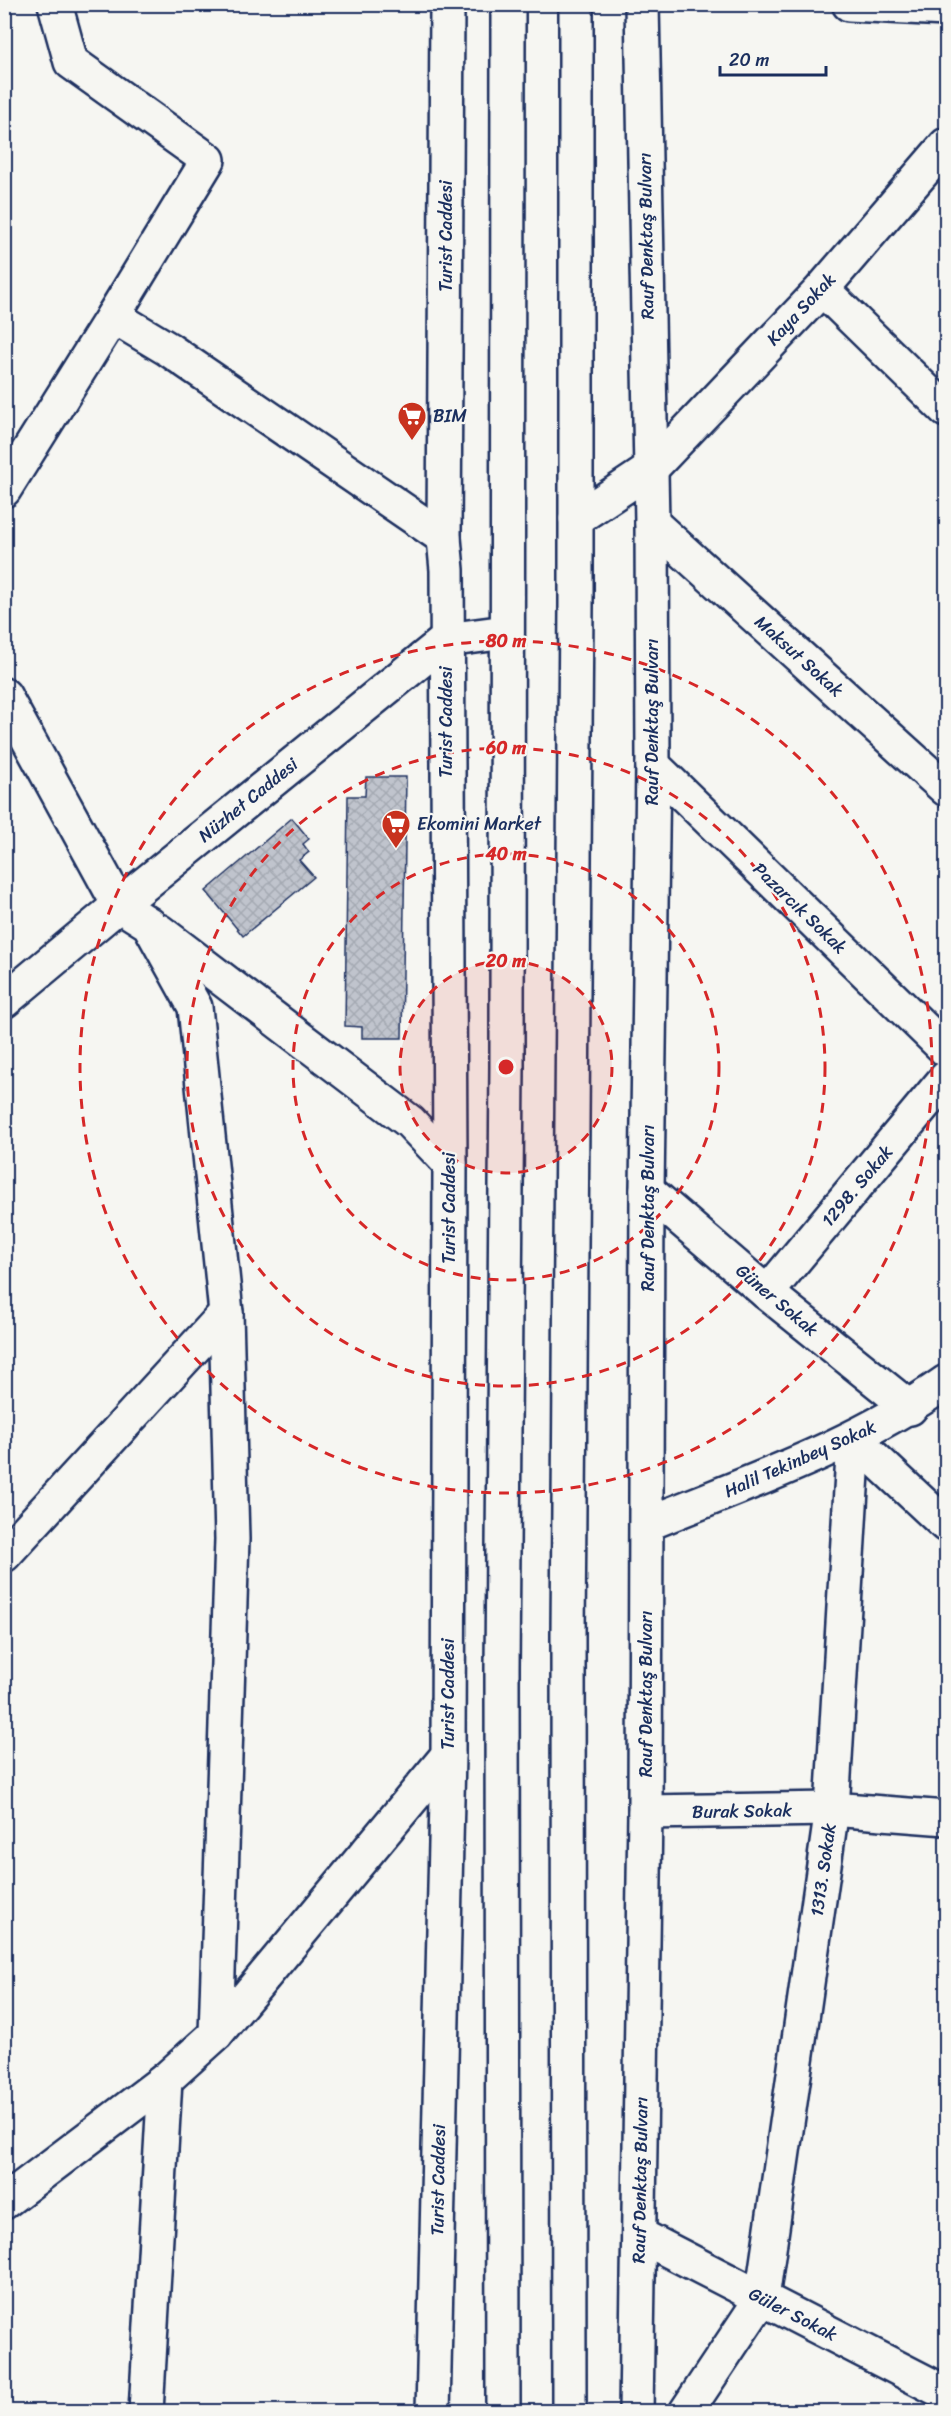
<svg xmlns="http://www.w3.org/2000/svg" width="951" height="2416" font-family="Sriracha,sans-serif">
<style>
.building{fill:url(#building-cross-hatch);stroke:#1b2f5e;stroke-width:1.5}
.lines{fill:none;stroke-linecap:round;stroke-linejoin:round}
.street-casing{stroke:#1b2f5e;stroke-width:38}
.secondary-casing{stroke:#1b2f5e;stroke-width:38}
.highway-casing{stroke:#1b2f5e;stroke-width:38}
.street{stroke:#f6f6f2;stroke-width:33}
.secondary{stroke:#f6f6f2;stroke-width:33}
.highway{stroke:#f6f6f2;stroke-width:33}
.ring{fill:none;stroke:#d62828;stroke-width:3;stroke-dasharray:10 8}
.labels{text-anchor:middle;stroke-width:4.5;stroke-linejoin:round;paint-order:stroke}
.street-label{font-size:18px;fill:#1b2f5e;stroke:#f6f6f2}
.poi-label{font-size:18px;fill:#1b2f5e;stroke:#f6f6f2;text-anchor:start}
.centre{fill:#d62828;stroke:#f6f6f2;stroke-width:3}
.ring-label{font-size:18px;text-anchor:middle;font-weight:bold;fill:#d62828;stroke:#f6f6f2;stroke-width:4.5;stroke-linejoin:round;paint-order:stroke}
</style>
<defs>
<pattern id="building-cross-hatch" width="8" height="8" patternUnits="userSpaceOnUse" patternTransform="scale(1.5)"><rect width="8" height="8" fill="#c0c4cd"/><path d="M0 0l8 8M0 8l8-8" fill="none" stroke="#a4a9b2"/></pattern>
</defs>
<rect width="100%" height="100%" fill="#f6f6f2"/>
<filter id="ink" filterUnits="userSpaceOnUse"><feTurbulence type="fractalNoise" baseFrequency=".0167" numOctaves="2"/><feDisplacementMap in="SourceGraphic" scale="12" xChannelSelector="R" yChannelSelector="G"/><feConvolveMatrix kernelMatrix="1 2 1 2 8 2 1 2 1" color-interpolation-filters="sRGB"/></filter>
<g filter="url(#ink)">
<g class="building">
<polygon points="366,777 406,777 402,1038 362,1038 362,1027 345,1026 348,796 365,796"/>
<polygon points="292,818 309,839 303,844 309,852 299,860 314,877 243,936 206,891"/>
</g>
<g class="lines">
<g class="street-casing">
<g id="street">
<polyline points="55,4 71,62 208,160 113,316"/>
<polyline points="849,4 946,9"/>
<polyline points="822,289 946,410"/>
<polyline points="4,490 113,316 168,349 444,538"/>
<polyline points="576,519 651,469 822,289 946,145"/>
<polyline points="652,523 946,789"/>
<polyline points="4,695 119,905 149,924 195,1007 226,1313 232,1539 216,2034"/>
<polyline points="653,765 946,1050"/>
<polyline points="159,931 410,1122 450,1164"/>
<polyline points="647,1190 767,1293 910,1408"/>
<polyline points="767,1293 946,1078"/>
<polyline points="854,1439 946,1525"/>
<path d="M647,1524c102,-42 209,-78 299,-142"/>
<polyline points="4,1555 226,1313"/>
<polyline points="645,1812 832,1809 946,1818"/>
<polyline points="4,2202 165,2080 216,2034 448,1755"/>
<polyline points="639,2235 946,2393"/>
<polyline points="146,2412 165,2080"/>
<polyline points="433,2412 448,1755 450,1164 447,570 444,538 447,4"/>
<polyline points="636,2412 645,1812 647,1190 653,765 652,523 642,4"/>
<polyline points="686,2412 762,2298 832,1809 854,1439"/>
</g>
</g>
<g class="secondary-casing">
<polyline id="secondary" points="4,1001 119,905 446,640 506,632"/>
</g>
<g class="highway-casing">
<g id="highway">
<polyline points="503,2412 502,1669 507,1066 508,4"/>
<polyline points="569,2412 568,1635 576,605 576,4"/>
</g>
</g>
<use href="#street" class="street"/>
<use href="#secondary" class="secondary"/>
<use href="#highway" class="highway"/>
</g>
</g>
<circle cx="506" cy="1067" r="106" fill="#d62828" fill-opacity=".12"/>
<g class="ring">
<circle cx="506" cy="1067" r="106"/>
<circle cx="506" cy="1067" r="213"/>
<circle cx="506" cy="1067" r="319"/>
<circle cx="506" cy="1067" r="426"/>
</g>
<defs>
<g id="supermarket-pin" transform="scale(1.5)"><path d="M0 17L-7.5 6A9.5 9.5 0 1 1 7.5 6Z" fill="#c8321e" stroke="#f6f6f2"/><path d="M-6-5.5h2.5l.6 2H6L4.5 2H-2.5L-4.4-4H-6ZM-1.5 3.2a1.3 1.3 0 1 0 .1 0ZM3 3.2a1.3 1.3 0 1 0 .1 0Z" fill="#fff"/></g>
</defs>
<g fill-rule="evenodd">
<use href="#supermarket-pin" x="412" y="416"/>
<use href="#supermarket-pin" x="396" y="824"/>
</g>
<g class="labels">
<g class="street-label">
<text transform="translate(446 236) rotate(-90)" y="6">Turist Caddesi</text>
<text transform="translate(646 236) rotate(-91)" y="6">Rauf Denktaş Bulvarı</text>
<text transform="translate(801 309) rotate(-47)" y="6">Kaya Sokak</text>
<text transform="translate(799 656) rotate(42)" y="6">Maksut Sokak</text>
<text transform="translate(446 722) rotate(-90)" y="6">Turist Caddesi</text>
<text transform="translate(652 722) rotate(-90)" y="6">Rauf Denktaş Bulvarı</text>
<text transform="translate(248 800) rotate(-39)" y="6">Nüzhet Caddesi</text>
<text transform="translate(800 908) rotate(44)" y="6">Pazarcık Sokak</text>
<text transform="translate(857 1186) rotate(-50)" y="6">1298. Sokak</text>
<text transform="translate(449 1208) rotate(-90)" y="6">Turist Caddesi</text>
<text transform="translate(648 1208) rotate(-90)" y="6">Rauf Denktaş Bulvarı</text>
<text transform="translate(777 1300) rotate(40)" y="6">Güner Sokak</text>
<text transform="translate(800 1459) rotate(-24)" y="6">Halil Tekinbey Sokak</text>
<text transform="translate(448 1694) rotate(-90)" y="6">Turist Caddesi</text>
<text transform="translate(646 1694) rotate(-90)" y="6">Rauf Denktaş Bulvarı</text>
<text transform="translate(742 1811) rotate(-1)" y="6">Burak Sokak</text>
<text transform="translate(823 1870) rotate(-82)" y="6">1313. Sokak</text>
<text transform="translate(438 2180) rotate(-89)" y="6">Turist Caddesi</text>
<text transform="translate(640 2180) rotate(-89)" y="6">Rauf Denktaş Bulvarı</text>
<text transform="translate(793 2314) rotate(27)" y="6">Güler Sokak</text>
</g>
<g class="poi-label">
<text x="433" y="422">BIM</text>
<text x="417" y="830">Ekomini Market</text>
</g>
</g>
<circle cx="506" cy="1067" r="9" class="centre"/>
<g class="ring-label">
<text x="506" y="647">80 m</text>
<text x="506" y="754">60 m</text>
<text x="506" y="860">40 m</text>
<text x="506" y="967">20 m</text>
</g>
<rect width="951" height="2416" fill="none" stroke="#f6f6f2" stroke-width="24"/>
<rect x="12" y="12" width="927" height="2392" fill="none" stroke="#1b2f5e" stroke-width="2" filter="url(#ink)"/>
<path d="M720 66v9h106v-9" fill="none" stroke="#1b2f5e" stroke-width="3"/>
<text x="729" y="66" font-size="18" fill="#1b2f5e" stroke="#f6f6f2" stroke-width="4.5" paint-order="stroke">20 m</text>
</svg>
